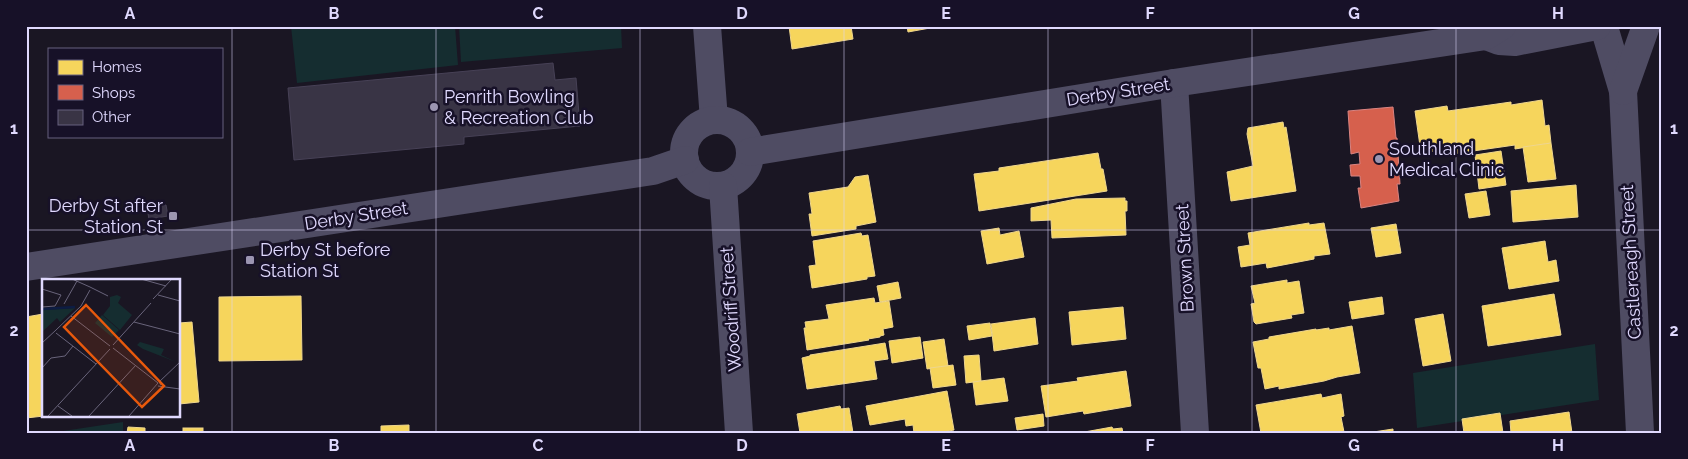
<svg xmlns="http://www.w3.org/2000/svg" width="1688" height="459" font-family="Raleway,sans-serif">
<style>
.green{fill:#152d30}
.homes{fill:#f6d55c;stroke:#efd68d}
.shops{fill:#d6604d;stroke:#d98482}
.building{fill:#393445;stroke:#474156}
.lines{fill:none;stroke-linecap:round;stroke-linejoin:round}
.minor{stroke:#4f4c63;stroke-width:28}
.grid{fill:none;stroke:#e0d9fe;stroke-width:1;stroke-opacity:0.55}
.poi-dot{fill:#9b95b1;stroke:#171128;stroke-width:2}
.labels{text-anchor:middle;stroke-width:5;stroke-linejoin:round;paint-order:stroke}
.street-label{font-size:18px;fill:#e0d9fe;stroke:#171128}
.poi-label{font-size:18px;fill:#e0d9fe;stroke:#171128;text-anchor:start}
.inset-river{fill:none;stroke:#0d1c43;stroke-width:2.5}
.inset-road{fill:none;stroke:#69647b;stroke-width:1}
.view{fill:#e8590c;fill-opacity:0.15;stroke:#e8590c;stroke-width:2.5}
.inset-edge{fill:none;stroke:#e0d9fe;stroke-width:2.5}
.neatline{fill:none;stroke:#e0d9fe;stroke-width:2}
.grid-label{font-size:16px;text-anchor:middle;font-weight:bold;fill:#e0d9fe}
</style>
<rect width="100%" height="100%" fill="#1a1623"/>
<g class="green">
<polygon points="291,26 455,26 458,65 297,83"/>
<polygon points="459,26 621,26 622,48 461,62"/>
<polygon points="1595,344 1599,400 1417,428 1413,373"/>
<polygon points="123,422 123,433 50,433"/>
</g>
<g class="homes">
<polygon points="789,26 851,26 853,39 792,49"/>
<polygon points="907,26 941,26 908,32"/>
<polygon points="1542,100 1545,126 1549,125 1551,143 1515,149 1515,145 1452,154 1451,149 1421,153 1415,111 1447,106 1448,111 1511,102 1511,105"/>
<polygon points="1283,122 1284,128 1286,127 1296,191 1231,201 1227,172 1253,166 1247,134 1248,128"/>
<polygon points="1551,143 1556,179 1528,182 1523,147"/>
<polygon points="1501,151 1506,185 1479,189 1475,155"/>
<polygon points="1098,153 1101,169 1103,169 1107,191 979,211 974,174 999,171 999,168"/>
<polygon points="868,175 876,222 856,226 856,229 812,236 809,214 812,214 809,193 848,187 855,177"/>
<polygon points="1576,185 1578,217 1513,222 1511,191"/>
<polygon points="1486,191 1490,215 1469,218 1465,194"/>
<polygon points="1125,198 1125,201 1127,201 1127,211 1125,211 1126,235 1052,238 1051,220 1031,221 1031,208 1076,199"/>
<polygon points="1309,223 1309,225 1324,223 1330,254 1314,256 1314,259 1267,268 1266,263 1241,267 1238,247 1250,245 1248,233"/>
<polygon points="1396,224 1401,253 1376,257 1371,228"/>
<polygon points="999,228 1000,235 1019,231 1024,257 987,264 981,231"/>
<polygon points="861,233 862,236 868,235 875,276 867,277 867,279 812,288 809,266 816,265 813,241"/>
<polygon points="1545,241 1548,262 1556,260 1559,281 1509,289 1502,248"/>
<polygon points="1287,280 1287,283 1299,281 1304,313 1291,315 1292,318 1256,324 1254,322 1251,304 1255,303 1251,286"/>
<polygon points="898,282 901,298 880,302 877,286"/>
<polygon points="1554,294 1561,335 1488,346 1482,306"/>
<polygon points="301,296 302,360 219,361 219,297"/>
<polygon points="1382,297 1384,314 1352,319 1349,302"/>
<polygon points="874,298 875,303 889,301 893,327 883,329 884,335 880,336 880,337 868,339 869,340 807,350 804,328 806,328 805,322 829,319 826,305"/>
<polygon points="1123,307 1126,339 1072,345 1069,312"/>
<polygon points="43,314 44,415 53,415 26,418 26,317"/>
<polygon points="1443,314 1451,361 1423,366 1415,319"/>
<polygon points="179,318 179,323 192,322 199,402 179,404"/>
<polygon points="1035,318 1038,344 994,351 991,324"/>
<polygon points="990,323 992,336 969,340 967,326"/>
<polygon points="1352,326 1360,373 1337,377 1324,381 1279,389 1279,386 1265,389 1261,368 1258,368 1253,342 1269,339 1269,337 1316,329 1316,330 1329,328 1329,330"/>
<polygon points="920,337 923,358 892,363 889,341"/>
<polygon points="944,339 948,366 927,369 923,342"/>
<polygon points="885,343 888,359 874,361 877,379 807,389 802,358 810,356 810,355"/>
<polygon points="979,355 981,381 966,383 964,356"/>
<polygon points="953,365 956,385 933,388 930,368"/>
<polygon points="1126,371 1131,406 1084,414 1083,411 1046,417 1041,386 1078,381 1077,378"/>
<polygon points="1004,378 1008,401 976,405 973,382"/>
<polygon points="947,391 954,430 938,433 914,433 913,425 906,426 905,419 870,425 866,406"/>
<polygon points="1321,394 1322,398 1341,394 1344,416 1341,417 1344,432 1261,433 1256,405"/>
<polygon points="840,406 841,409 849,408 853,433 800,433 797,414"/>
<polygon points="1569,412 1572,433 1511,433 1510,421"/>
<polygon points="1500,413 1503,433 1464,433 1462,419"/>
<polygon points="1043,414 1044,426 1017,430 1015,418"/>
<polygon points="409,425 409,433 381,433 381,426"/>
<polygon points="128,427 145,428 145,433 127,433"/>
<polygon points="1112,427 1113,429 1122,428 1123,433 1079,433"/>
<rect x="183" y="428" width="20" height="5"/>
<polygon points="1393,429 1393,433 1367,433"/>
</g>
<polygon class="shops" points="1393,107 1396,138 1397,138 1400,184 1397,184 1399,201 1361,208 1358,188 1361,188 1360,176 1351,176 1350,165 1360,164 1359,152 1351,154 1348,111"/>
<g class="building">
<polygon points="553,63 555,80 576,78 580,126 464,137 464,144 294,160 288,88"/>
<polygon points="166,205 168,216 149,219 147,208"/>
</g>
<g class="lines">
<g class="minor">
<polyline points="707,26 714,120"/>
<polyline points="1604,27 1623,91 1640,433"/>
<polyline points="1486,36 1499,41 1515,42 1597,26"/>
<polyline points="1174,83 1195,433"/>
<polyline points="1623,91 1646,26"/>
<circle cx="717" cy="153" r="33"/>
<polyline points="750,152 1174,83 1486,36 1502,26"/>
<polyline points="723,186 739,433"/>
<polyline points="26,267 653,171 685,160"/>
</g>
</g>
<path class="grid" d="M232,26v407M436,26v407M640,26v407M844,26v407M1048,26v407M1252,26v407M1456,26v407M26,230h1636"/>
<g class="poi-dot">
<circle cx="434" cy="107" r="5"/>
<circle cx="1379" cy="159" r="5"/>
<rect x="168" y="211" width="10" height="10" rx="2.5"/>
<rect x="245" y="255" width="10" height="10" rx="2.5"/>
</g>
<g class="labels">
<g class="street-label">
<text transform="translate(1118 92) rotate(-9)" y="6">Derby Street</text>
<text transform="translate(356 216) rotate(-9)" y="6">Derby Street</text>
<text transform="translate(1185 258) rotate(-93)" y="6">Brown Street</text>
<text transform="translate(1631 262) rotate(-93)" y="6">Castlereagh Street</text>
<text transform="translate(731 309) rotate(-94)" y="6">Woodriff Street</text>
</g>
<g class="poi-label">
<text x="444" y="103">Penrith Bowling<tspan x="444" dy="21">&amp; Recreation Club</tspan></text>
<text x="1389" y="155">Southland<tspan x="1389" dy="21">Medical Clinic</tspan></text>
<text x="163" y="212" text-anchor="end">Derby St after<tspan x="163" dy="21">Station St</tspan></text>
<text x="260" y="256">Derby St before<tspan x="260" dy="21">Station St</tspan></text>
</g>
</g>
<g transform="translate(42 279)">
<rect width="138" height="138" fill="#1a1623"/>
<path d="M75,16l4,2 -3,6 14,12 -12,15 -17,-15 7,-9v-9zM33,29l-15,14 -3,-4 -15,14v-22zM60,36l17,15 -7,7 -17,-14zM98,63l24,7 -3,6 15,7 -33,-13 -6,-4z" fill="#152d30"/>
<path class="inset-river" d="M0,30l33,-2"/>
<path class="inset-road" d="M30,0l18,8M99,0l25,7M48,8l18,9M0,10l19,6 -6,11 -13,1M116,16l22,6M111,20l19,-20M22,25l13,-23M29,37l39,30M92,43l46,12M14,51l25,-24 9,-16M14,54l40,31M0,64l14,-13M71,66l38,-42M71,69l45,35M0,89l9,-10 14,-2 8,-10M119,106l-2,-3 21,-20M116,107l22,3M16,127l14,10M6,137l62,-67M47,137l47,-51M87,137l29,-33"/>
<path class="view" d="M44,26l78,81 -22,21 -78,-80z"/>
<rect width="138" height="138" class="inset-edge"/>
</g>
<rect width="1688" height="459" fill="none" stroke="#171128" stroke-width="55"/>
<rect x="48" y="48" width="175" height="90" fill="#171128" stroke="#67617e"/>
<rect x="58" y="60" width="25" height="15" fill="#f6d55c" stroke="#67617e"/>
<text x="92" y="72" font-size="15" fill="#e0d9fe">Homes</text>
<rect x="58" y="85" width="25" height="15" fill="#d6604d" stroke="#67617e"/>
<text x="92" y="98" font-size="15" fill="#e0d9fe">Shops</text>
<rect x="58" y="110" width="25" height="15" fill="#393445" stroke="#67617e"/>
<text x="92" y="122" font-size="15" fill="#e0d9fe">Other</text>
<rect x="28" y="28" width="1632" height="404" class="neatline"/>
<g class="grid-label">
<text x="130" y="19">A</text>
<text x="334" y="19">B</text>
<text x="538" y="19">C</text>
<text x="742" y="19">D</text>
<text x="946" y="19">E</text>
<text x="1150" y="19">F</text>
<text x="1354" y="19">G</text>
<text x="1558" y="19">H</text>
<text x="14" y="134">1</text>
<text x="1674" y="134">1</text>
<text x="14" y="336">2</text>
<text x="1674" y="336">2</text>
<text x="130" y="451">A</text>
<text x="334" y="451">B</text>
<text x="538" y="451">C</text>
<text x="742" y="451">D</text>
<text x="946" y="451">E</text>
<text x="1150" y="451">F</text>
<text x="1354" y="451">G</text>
<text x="1558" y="451">H</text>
</g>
</svg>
